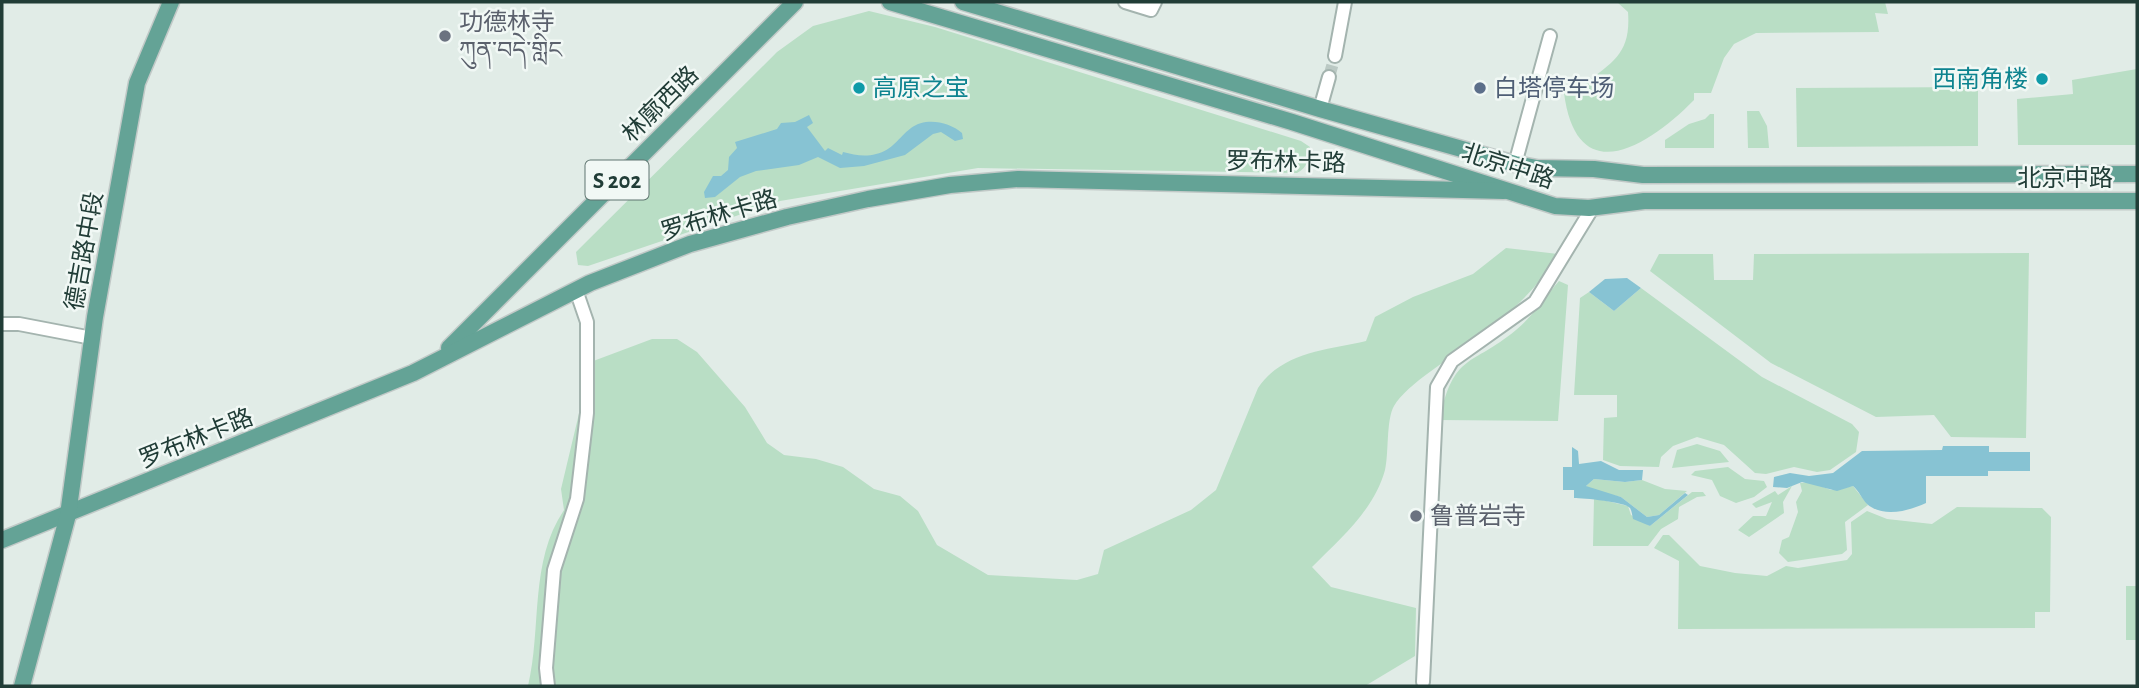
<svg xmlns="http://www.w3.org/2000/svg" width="2139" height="688" font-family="'Alegreya Sans','Noto Sans SC','Noto Serif Tibetan',sans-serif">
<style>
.green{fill:#b9dec5}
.water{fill:#87c3d3}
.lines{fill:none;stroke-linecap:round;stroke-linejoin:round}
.minor-tunnel{stroke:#bbc9c4;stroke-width:12;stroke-dasharray:12 6;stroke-linecap:butt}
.minor-casing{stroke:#a4b4af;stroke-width:16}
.major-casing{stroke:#c1c9c7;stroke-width:19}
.minor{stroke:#fff;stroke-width:12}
.major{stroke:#64a396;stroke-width:16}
.worship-dot{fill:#6b7280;stroke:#f1f8f5;stroke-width:2.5}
.culture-dot{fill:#0f9aa8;stroke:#f1f8f5;stroke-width:2.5}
.service-dot{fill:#5c6f8a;stroke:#f1f8f5;stroke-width:2.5}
.labels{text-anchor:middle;stroke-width:5;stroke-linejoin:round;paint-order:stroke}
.shield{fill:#f1f8f5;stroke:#5f7570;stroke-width:2}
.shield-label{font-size:23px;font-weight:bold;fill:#213d37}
.worship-label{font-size:24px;fill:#5b616d;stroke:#f1f8f5;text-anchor:start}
.culture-label{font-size:24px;fill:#0d838f;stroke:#f1f8f5;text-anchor:end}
.service-label{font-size:24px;fill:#4e5e75;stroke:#f1f8f5;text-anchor:start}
.street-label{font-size:24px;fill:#213d37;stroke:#f1f8f5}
</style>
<rect width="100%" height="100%" fill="#e1ece7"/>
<g class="green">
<path d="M1617,2h268l3,12 -13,-1 4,19 -123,1 -22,11 -10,14 -13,35h-17v7c-45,46 -117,92 -130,-7l9,-11 12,2c29,-23 46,-31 43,-72z"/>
<path d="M869,11l66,16 366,114 9,6c-1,10 -2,21 -13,26l-319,-5 -198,33 -192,65 -10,-1 -2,-13 201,-200 36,-26z"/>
<polygon points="2137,69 2137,145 2018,145 2017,99 2073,94 2072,80"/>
<polygon points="1978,87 1978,146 1797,147 1796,88"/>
<polygon points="1747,111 1759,111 1767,126 1769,148 1748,148"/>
<polygon points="1710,114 1714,114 1714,148 1665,148 1665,140 1689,124 1705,119"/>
<path d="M1506,248l52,6c-21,36 -52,63 -85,88 -21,15 -66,42 -79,64 -8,14 -5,47 -9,64 -11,40 -44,68 -73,97l19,20 85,21 -1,48 -50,30h-837c14,-58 1,-124 36,-176l-3,-21 21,-88 -2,-35 72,-27h25l20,13 48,55 22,36 17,12 32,4 27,8 31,22 26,7 18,15 19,34 51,30 89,5 21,-6 6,-24 87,-40 25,-20 42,-102c24,-36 69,-38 108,-47l9,-24 38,-20 60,-23z"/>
<polygon points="2029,253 2026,438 1951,437 1934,415 1876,417 1771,363 1650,271 1659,254 1713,254 1714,280 1753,280 1754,254"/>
<path d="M1559,281l9,4 -10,136 -119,-1c16,-69 31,-52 77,-90 17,-14 29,-33 43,-49z"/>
<polygon points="1641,288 1762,377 1852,424 1859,432 1856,452 1830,470 1817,472 1794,467 1766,474 1755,473 1724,445 1697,437 1673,446 1661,457 1659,467 1620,466 1603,460 1604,418 1617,417 1617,395 1574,395 1580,298 1589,292 1614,311"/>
<polygon points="1697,444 1720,451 1729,462 1672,468 1677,450"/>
<polygon points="1728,467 1745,479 1764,481 1767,487 1754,497 1736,503 1720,496 1712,480 1691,475 1695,471"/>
<polygon points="1594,479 1625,482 1642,480 1665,489 1687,491 1659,515 1647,517 1621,497 1590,490 1586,486"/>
<polygon points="1810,482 1831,490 1853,486 1868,505 1845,522 1847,550 1842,554 1788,562 1779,553 1782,540 1789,537 1798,512 1796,502 1802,491 1800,483"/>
<polygon points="1792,486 1783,502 1784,513 1749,537 1738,530 1753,516 1766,516 1772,502 1756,508 1752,504 1775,491 1778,495"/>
<polygon points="1692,492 1703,492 1706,496 1697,497 1679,507 1678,519 1661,529 1648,546 1593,546 1594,498 1628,506 1631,515 1650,526"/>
<polygon points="1957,507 2042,508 2051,517 2050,612 2035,612 2035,628 1678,629 1679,561 1654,548 1663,535 1669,535 1700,566 1735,573 1767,576 1786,566 1798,568 1847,560 1852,554 1851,522 1867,511 1887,519 1932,524"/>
<rect x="2126" y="586" width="11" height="54"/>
</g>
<g class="water">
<path d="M809,115l4,8 -6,4 18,24 3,-3 14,7 1,-3c11,3 22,5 33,2 17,-4 22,-16 35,-26 15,-11 38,-6 51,5l1,6 -8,2 -14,-9 -8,2 -28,21 -41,11 -24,2 -22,-11 -19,8 -43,6 -16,6 -25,20 -10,1 -1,-6 9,-16h8l7,-6 1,-13 8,-9 -2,-6 42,-13 4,-6 14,-1z"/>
<polygon points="1627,278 1641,288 1614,311 1589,292 1605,279"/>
<path d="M1943,446h46v6h41v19h-42v5h-62v27c-17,8 -43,15 -59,1 -5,-5 -8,-13 -14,-18l-16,5 -35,-9 -15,6 -14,-1 1,-10 16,-4 19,3 24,-3 29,-22 80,-1z"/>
<path d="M1572,447l6,4 1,13 22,-3 18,9h24l-1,10 -17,2 -31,-3 -8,7 35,11 26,20 12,-2 26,-22 3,2 -38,31 -17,-7c-1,-4 -1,-8 -3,-11 -4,-6 -47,-10 -56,-10v-8h-11v-23h9z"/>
</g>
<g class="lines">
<polyline class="minor-tunnel" points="1329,77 1335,56"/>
<g class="minor-casing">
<g id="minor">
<polyline points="1125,2 1151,10 1155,2"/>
<polyline points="1335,56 1345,2"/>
<polyline points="1320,109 1329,77"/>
<polyline points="1515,164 1550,36"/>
<polyline points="2,324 19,324 92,338"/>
<polyline points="1423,682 1437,387 1452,361 1535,302 1593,207"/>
<polyline points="548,686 546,668 554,570 577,499 587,413 587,322 576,290"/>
</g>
</g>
<g class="major-casing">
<g id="major">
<polyline points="890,2 1292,122 1555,206 1589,208 1644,201 2137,201"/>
<polyline points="963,2 1320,109 1515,164 1537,168 1594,169 1643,175 2137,174"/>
<polyline points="449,348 795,2"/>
<polyline points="2,540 413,373 590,283 690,244 787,217 868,199 950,185 1018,179 1504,191"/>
<polyline points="22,686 68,515 95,317 137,83 171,2"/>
</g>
</g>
<use href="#minor" class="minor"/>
<use href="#major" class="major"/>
</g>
<g class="worship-dot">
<circle cx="445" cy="36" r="7"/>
<circle cx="1416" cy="516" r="7"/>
</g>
<g class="culture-dot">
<circle cx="2042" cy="79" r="7"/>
<circle cx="859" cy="88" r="7"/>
</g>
<circle class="service-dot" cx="1480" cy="88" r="7"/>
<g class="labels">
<rect class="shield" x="585.5" y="160.5" width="63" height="39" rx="5"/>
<g class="shield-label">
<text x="617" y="188">S 202</text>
</g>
<g class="worship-label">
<text x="459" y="30">功德林寺<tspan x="459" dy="28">ཀུན་བདེ་གླིང</tspan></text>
<text x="1430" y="524">鲁普岩寺</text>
</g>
<g class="culture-label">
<text x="2028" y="87">西南角楼</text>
<text x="873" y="96" text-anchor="start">高原之宝</text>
</g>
<g class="service-label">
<text x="1494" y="96">白塔停车场</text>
</g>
<g class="street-label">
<text transform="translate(660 104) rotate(-45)" y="8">林廓西路</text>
<text transform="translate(1286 162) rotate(1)" y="8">罗布林卡路</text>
<text transform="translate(1508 166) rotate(18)" y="8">北京中路</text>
<text x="2065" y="186">北京中路</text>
<text transform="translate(719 215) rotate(-17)" y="8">罗布林卡路</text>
<text transform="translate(84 251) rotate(-80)" y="8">德吉路中段</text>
<text transform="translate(196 438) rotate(-22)" y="8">罗布林卡路</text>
</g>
</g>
<rect width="2139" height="688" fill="none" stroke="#213d37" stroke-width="7"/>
</svg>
